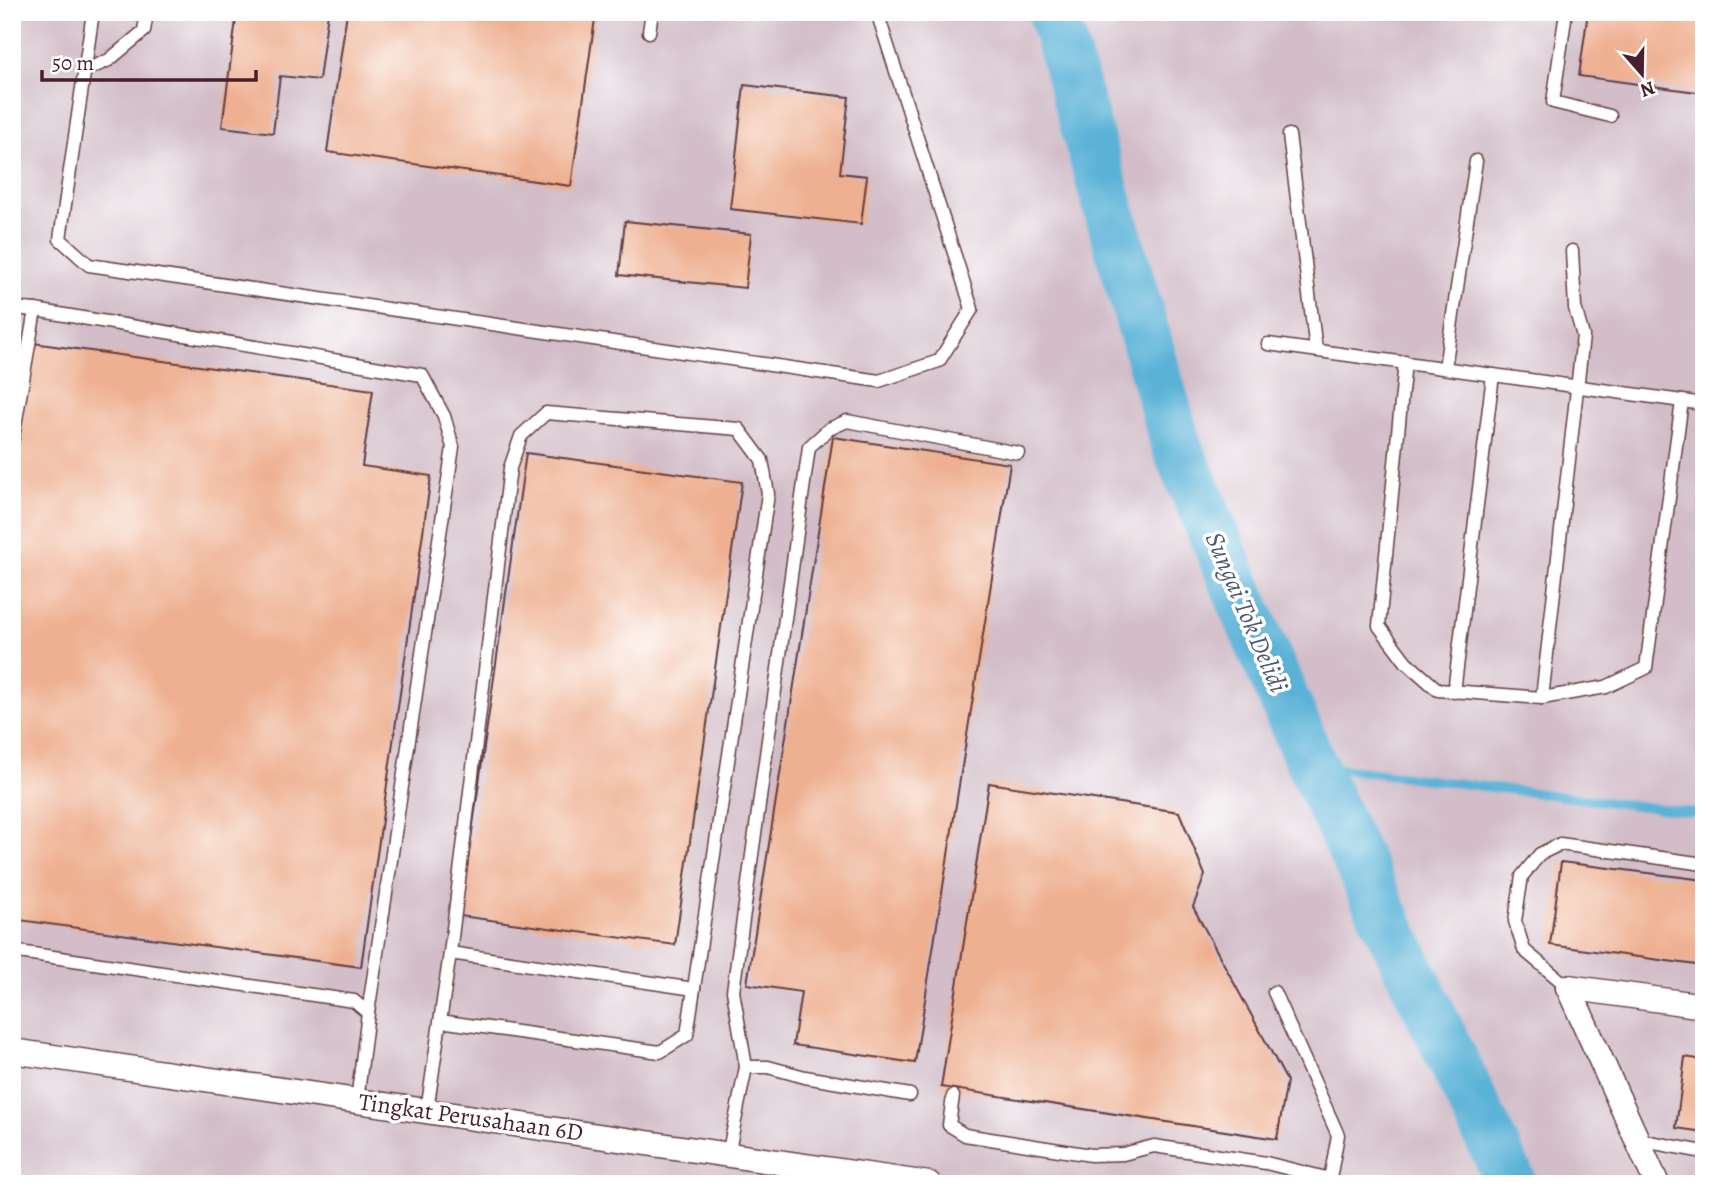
<svg xmlns="http://www.w3.org/2000/svg" width="1716" height="1196" font-family="Alegreya,serif">
<style>
.industrial{fill:#d2bdc8}
.lines{fill:none;stroke-linecap:round;stroke-linejoin:round}
.stream{stroke:#5ab2d7;stroke-width:9}
.river{stroke:#5ab2d7;stroke-width:51}
.building{fill:#eeb091}
.service-casing{stroke:#623c41;stroke-width:15}
.minor-casing{stroke:#623c41;stroke-width:27}
.service{stroke:#fff;stroke-width:12}
.minor{stroke:#fff;stroke-width:24}
.labels{text-anchor:middle;stroke-width:7;stroke-linejoin:round;paint-order:stroke}
.street-label{font-size:24px;fill:#4a1f2b;stroke:#fff}
.water-label{font-size:26px;font-style:italic;fill:#505a70;stroke:#fff}
</style>
<rect width="100%" height="100%" fill="#fff"/>
<filter id="ink" filterUnits="userSpaceOnUse"><feTurbulence type="fractalNoise" baseFrequency=".0143" numOctaves="2"/><feDisplacementMap in="SourceGraphic" scale="14" xChannelSelector="R" yChannelSelector="G"/><feConvolveMatrix kernelMatrix="1 2 1 2 8 2 1 2 1" color-interpolation-filters="sRGB"/></filter>
<filter id="wash" filterUnits="userSpaceOnUse"><feTurbulence type="fractalNoise" baseFrequency=".00686" numOctaves="4" result="noise"/><feDisplacementMap in="SourceGraphic" scale="28" xChannelSelector="R" yChannelSelector="G"/><feGaussianBlur stdDeviation="1.57" result="paint"/><feColorMatrix in="noise" values="0 0 0 0 0 0 0 0 0 0 0 0 0 0 0 0 0 1.4 0 .05"/><feComposite in="paint" operator="in"/></filter>
<g filter="url(#wash)">
<rect width="100%" height="100%" fill="#e9e0bd"/>
<rect class="industrial" x="12" y="12" width="1692" height="1172"/>
<g class="lines">
<polyline class="stream" points="1312,765 1704,814"/>
<polyline class="river" points="1053,12 1176,445 1312,765 1512,1184"/>
</g>
<g id="blocks">
<g class="building">
<polygon points="237,12 328,12 319,80 280,76 273,133 222,127"/>
<polygon points="347,12 596,12 571,186 327,152"/>
<polygon points="1588,12 1704,12 1704,93 1579,76"/>
<polygon points="744,85 849,97 840,173 867,176 861,224 730,209"/>
<polygon points="625,221 751,234 745,288 619,275"/>
<polygon points="33,343 373,390 362,466 431,476 361,967 12,919 12,488"/>
<polygon points="833,437 1010,464 915,1063 793,1045 801,992 747,984"/>
<polygon points="526,453 742,482 675,945 460,916"/>
<polygon points="989,783 1179,812 1205,875 1193,907 1287,1081 1277,1139 941,1087"/>
<polygon points="1561,862 1704,880 1704,966 1550,945"/>
<polygon points="1685,1057 1704,1060 1704,1132 1676,1128"/>
</g>
</g>
</g>
<g filter="url(#ink)">
<use href="#blocks" fill-opacity="0" stroke="#623c41" stroke-width="2"/>
<g class="lines">
<g class="service-casing">
<g id="service">
<polyline points="93,12 60,239 89,265 879,381 939,361 972,309 877,12"/>
<polyline points="1566,12 1553,102 1610,116"/>
<polyline points="649,32 652,12"/>
<polyline points="84,71 109,60 144,31 147,12"/>
<polyline points="1289,135 1316,350"/>
<polyline points="12,308 35,310 422,375 444,416 453,447 368,1013"/>
<polyline points="1268,344 1704,404"/>
<polyline points="1405,362 1379,626 1406,662 1438,690 1542,698 1606,687 1646,668 1682,401"/>
<polyline points="1445,368 1476,161"/>
<polyline points="12,443 35,310"/>
<polyline points="1454,692 1493,375"/>
<polyline points="1542,698 1583,336 1575,308 1572,251"/>
<polyline points="12,951 354,1001 368,1013 357,1101"/>
<polyline points="450,953 694,989"/>
<polyline points="1568,987 1524,950 1515,921 1522,876 1540,854 1560,844 1704,864"/>
<polyline points="1274,992 1338,1135 1330,1179"/>
<polyline points="746,1067 733,991 809,447 829,429 847,421 1018,453"/>
<polyline points="953,1096 949,1125 965,1135 1091,1155 1123,1154 1154,1146 1266,1163 1330,1179 1329,1184"/>
<polyline points="427,1111 450,953 510,468 521,436 546,413 739,429 762,460 768,494 687,1035 660,1052 440,1021"/>
<polyline points="1638,1140 1704,1152"/>
<polyline points="728,1155 746,1067 768,1067 805,1077 910,1095"/>
</g>
</g>
<g class="minor-casing">
<g id="minor">
<polyline points="1568,987 1657,1184"/>
<polyline points="1568,987 1704,1006"/>
<polyline points="12,1051 929,1184"/>
</g>
</g>
<use href="#service" class="service"/>
<use href="#minor" class="minor"/>
</g>
</g>
<g class="labels">
<g class="street-label">
<text transform="translate(471 1117) rotate(8)" y="8">Tingkat Perusahaan 6D</text>
</g>
<g class="water-label">
<text transform="translate(1247 612) rotate(67)" y="9">Sungai Tok Delidi</text>
</g>
</g>
<rect width="1716" height="1196" fill="none" stroke="#fff" stroke-width="42"/>
<g transform="translate(1642 74) rotate(160)" stroke="#ffffff" stroke-width="5" paint-order="stroke">
<path d="M0-5L12 26L0 18L-12 26Z" fill="#4a1f2b"/>
<text y="-10" font-size="19" font-weight="bold" text-anchor="middle" fill="#4a1f2b">N</text>
</g>
<path d="M42 70v10h214v-10" fill="none" stroke="#4a1f2b" stroke-width="3.5"/>
<text x="52" y="70" font-size="21" fill="#4a1f2b" stroke="#ffffff" stroke-width="5" paint-order="stroke">50 m</text>
</svg>
